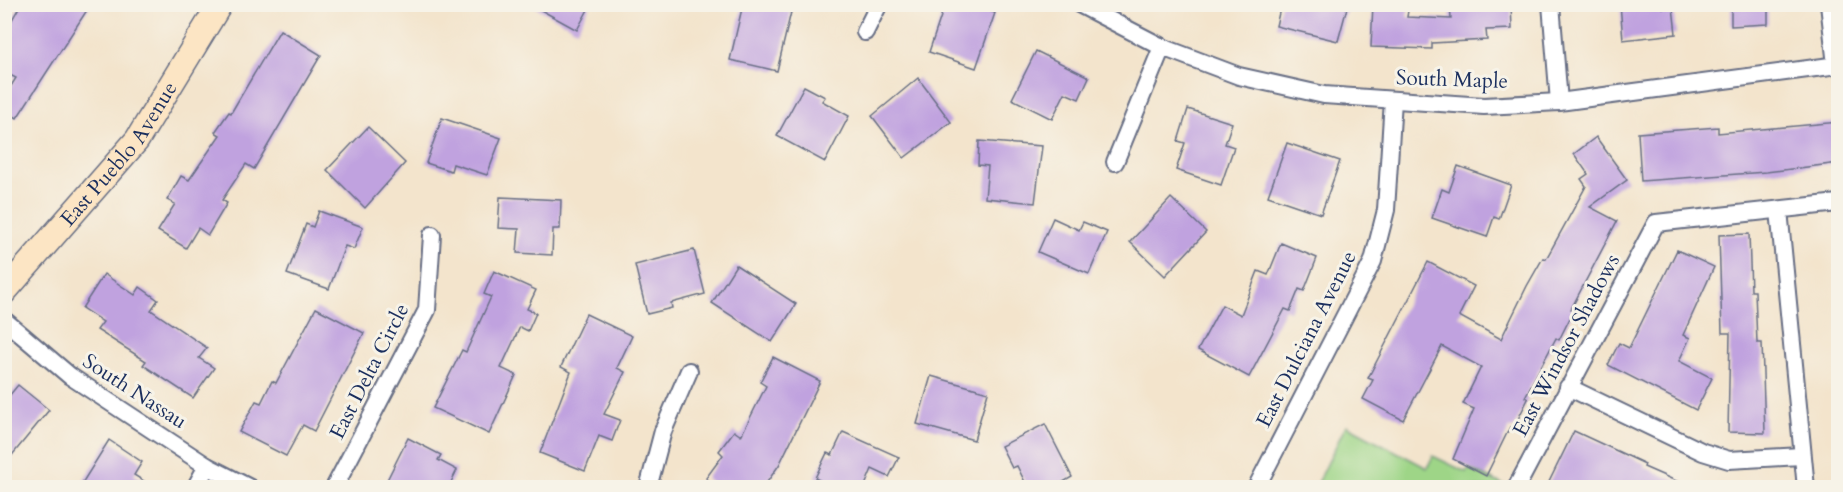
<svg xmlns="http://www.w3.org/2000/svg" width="1843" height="492" font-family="Cardo,serif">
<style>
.green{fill:#9ed587;stroke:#5c8272;stroke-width:1.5}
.building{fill:#c0a2df}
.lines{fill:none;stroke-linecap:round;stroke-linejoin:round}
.street-casing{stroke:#676e84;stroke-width:20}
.secondary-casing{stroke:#676e84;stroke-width:27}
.street{stroke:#fff;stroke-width:16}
.secondary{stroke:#fce5c4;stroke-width:24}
.labels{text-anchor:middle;stroke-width:6;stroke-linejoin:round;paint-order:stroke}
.street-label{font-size:21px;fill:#1b2f5e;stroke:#f7f3e8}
</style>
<rect width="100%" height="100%" fill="#f7f3e8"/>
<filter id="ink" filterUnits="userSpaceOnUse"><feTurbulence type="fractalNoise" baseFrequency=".0167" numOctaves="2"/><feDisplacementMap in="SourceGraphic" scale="12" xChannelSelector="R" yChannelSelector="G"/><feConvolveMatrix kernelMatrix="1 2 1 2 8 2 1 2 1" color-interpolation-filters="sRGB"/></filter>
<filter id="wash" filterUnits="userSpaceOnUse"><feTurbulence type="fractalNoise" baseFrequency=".008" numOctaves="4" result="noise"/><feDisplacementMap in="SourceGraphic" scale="24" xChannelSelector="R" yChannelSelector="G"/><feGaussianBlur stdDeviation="1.35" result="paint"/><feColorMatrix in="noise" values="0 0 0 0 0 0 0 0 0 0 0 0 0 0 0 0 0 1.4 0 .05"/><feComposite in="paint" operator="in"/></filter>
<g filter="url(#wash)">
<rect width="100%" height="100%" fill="#f3e4cc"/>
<polygon class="green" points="1346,425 1427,468 1433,456 1466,472 1469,469 1504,485 1503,488 1316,487"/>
<g id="blocks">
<g class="building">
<polygon points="21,4 91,4 17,118 4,110 4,97 16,78 4,72 4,34"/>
<polygon points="530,4 591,4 577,30"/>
<polygon points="743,4 760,4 791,12 777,71 730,60"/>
<polygon points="945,4 970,4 995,13 976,68 929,52"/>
<polygon points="1281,4 1348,4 1338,41 1276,26"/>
<polygon points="1373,4 1409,4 1407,17 1451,19 1450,4 1511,4 1512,29 1486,30 1487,40 1432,43 1432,49 1371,47"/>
<polygon points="1620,4 1662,4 1662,8 1673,7 1676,34 1623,40"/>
<polygon points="1731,4 1768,4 1768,24 1731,26"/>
<polygon points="280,30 321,55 254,169 246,164 222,200 227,203 208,235 198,228 186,248 158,231 175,204 167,200 181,176 189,180 220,135 215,132 229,112 231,113"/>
<polygon points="1036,51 1089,77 1079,99 1065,93 1052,119 1012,99"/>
<polygon points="918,78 951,122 904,158 872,116"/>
<polygon points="804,86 825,97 822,101 849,116 825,162 777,136"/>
<polygon points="1188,109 1232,123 1225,144 1234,147 1221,185 1176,170 1185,143 1178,141"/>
<polygon points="442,118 501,138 487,175 453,164 451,171 426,163"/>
<polygon points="1839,122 1839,163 1766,172 1641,181 1638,133 1718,127 1718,133"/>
<polygon points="368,127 405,163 365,208 327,170"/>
<polygon points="1596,137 1627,180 1590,207 1617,221 1571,309 1574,310 1559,340 1556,338 1525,397 1528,399 1513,429 1510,427 1486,476 1453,459 1474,409 1463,404 1481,367 1442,346 1403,420 1363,399 1373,380 1368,378 1428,262 1474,286 1459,316 1501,339 1527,286 1543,258 1546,259 1586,186 1581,179 1588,174 1574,154"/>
<polygon points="979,141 1042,146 1035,203 985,198 988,166 978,165"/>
<polygon points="1287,143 1340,161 1321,214 1268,196"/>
<polygon points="1458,166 1511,185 1499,219 1494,217 1487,237 1432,218 1442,189 1449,192"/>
<polygon points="500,197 561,200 560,229 553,229 552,255 517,253 519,229 498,228"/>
<polygon points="1171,198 1206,232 1165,276 1130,242"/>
<polygon points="319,211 363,227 354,249 345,246 329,289 287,274 306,224 313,227"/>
<polygon points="1053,218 1079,230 1083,222 1107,232 1089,274 1038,252"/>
<polygon points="1749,234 1751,291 1755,291 1757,343 1762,343 1765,433 1728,432 1730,333 1722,333 1719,235"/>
<polygon points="1281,243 1317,258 1304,291 1299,289 1290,311 1285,309 1249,377 1198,350 1222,305 1241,315 1258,271 1268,275"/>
<polygon points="694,250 705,294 671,303 672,308 647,314 635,265"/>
<polygon points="1677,250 1714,267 1683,335 1690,338 1679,361 1712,378 1696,410 1608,365 1619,343 1629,348"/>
<polygon points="736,265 796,304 772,342 712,303"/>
<polygon points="494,271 536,290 527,309 536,313 528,331 520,327 501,368 516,375 489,434 433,408 462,350 466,352 491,297 484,294"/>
<polygon points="104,274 135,295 140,287 158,300 151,310 207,348 199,358 214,368 193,398 143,365 146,361 97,330 103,322 82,308"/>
<polygon points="316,308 364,333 314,431 303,425 286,456 239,432 256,401 261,403 272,381 276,383"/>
<polygon points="586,314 632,336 617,368 625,372 604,414 620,420 612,441 599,436 585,471 540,453 571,372 561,367"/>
<polygon points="773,357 820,381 779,465 763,488 719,488 706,478 723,455 719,451 734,431 741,436 766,386 760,382"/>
<polygon points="931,376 988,392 974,440 917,424"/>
<polygon points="18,385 49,410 4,465 4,402"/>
<polygon points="1045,424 1072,477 1053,488 1028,488 1017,466 1012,468 1001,446"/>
<polygon points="1574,431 1645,464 1644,467 1692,488 1546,488"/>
<polygon points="843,432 899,457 889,477 872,469 864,488 835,488 815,478 827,453 832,455"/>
<polygon points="408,438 441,455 438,460 457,470 448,488 383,488"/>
<polygon points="109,440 142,462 134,475 155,488 79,488"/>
</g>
</g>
</g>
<g filter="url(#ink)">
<use href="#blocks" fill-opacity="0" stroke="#676e84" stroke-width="1.5"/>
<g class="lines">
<g class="street-casing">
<g id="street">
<polyline points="1079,4 1162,47 1239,76 1324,95 1484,106 1559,102 1838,65"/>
<polyline points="1551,4 1559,102"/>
<polyline points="1829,4 1836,65"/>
<polyline points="865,32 879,4"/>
<polyline points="1115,162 1162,47"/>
<polyline points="1779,210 1806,488"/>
<polyline points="4,320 70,376 207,466 250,488"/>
<polyline points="1568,387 1703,452 1729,460 1801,456"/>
<polyline points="195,488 207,466"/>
<polyline points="334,488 427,310 432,235"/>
<polyline points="648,488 663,431 689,371"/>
<polyline points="1256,488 1373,261 1386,210 1393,100"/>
<polyline points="1516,488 1656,223 1838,203"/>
</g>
</g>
<g class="secondary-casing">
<g id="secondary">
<path id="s1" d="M4,292l133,-152 83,-136"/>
</g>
</g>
<use href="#street" class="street"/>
<use href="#secondary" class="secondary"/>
</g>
</g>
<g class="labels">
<g class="street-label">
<text transform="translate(1452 79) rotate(2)" y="7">South Maple</text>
<text dy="7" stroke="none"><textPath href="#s1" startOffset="180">East Pueblo Avenue</textPath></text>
<text transform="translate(1306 339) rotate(-63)" y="7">East Dulciana Avenue</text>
<text transform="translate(1566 345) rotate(-62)" y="7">East Windsor Shadows</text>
<text transform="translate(369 371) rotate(-63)" y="7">East Delta Circle</text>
<text transform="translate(135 391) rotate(33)" y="7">South Nassau</text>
</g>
</g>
<rect width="1843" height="492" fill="none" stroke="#f7f3e8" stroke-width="24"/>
</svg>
